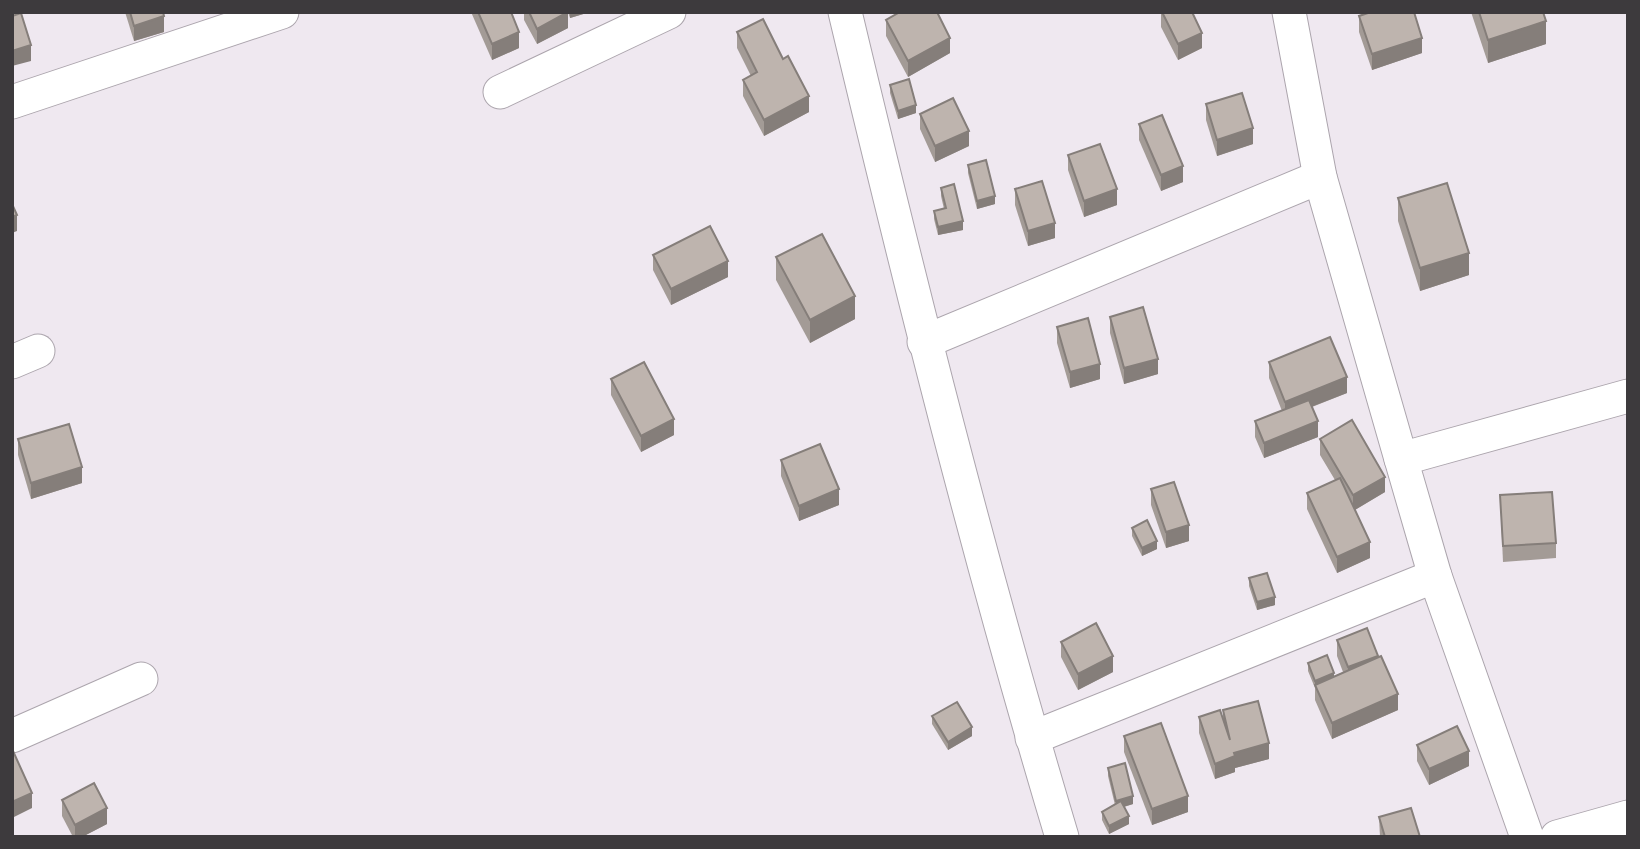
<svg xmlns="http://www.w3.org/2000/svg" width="1640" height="849" font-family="'Libre Baskerville',serif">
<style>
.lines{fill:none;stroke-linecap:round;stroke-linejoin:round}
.minor-casing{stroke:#aca5ad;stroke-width:35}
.minor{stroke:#fff;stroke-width:33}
.wall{fill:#a39b96}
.shaded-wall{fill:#857e7a}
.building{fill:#beb4ae;stroke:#857e7a;stroke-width:2}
</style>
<rect width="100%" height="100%" fill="#efe8f0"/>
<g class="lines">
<g class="minor-casing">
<g id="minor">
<path d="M845,12c66,277 135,552 217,825"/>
<polyline points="1289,12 1320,177 1401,459 1435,576 1527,837"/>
<polyline points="500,92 669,12"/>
<polyline points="12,102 282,12"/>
<polyline points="924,342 1320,177"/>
<polyline points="12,362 38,351"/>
<polyline points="1401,459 1628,396"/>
<polyline points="12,736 141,679"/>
<polyline points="1032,738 1435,576"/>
<polyline points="1557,837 1628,817"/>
</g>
</g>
<use href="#minor" class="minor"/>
</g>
<g class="wall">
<polygon points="125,12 163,12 164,32 134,41"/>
<polygon points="471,12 511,12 519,48 492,60"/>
<polygon points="524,12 590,12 570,18 568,12 568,28 537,44 524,20"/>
<polygon points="1161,12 1202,48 1178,60 1161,27"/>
<polygon points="1471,12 1543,12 1546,44 1488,63"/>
<polygon points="1359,16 1422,53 1372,70 1359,32"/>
<polygon points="886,20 950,53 908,77 886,36"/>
<polygon points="737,32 809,112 764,136 743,96 743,80 751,76 737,48"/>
<polygon points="890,85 916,113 898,119 890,93"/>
<polygon points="1206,104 1253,144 1217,156 1206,120"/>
<polygon points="920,114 969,146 935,162 920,129"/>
<polygon points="1139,124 1183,182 1161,191 1139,140"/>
<polygon points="1068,155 1117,205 1084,217 1068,170"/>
<polygon points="968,165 995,204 977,209 968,173"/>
<polygon points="941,188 963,230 938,235 934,219 934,211 944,209 941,196"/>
<polygon points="1015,189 1055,238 1028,246 1015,205"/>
<polygon points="1398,198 1469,275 1420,291 1398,221"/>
<polygon points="653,255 728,277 671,305 653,270"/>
<polygon points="776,257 855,319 810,343 776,280"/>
<polygon points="1110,317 1158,374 1124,384 1110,333"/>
<polygon points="1057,327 1100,379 1070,388 1057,343"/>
<polygon points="1269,362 1347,393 1312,407 1318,437 1264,458 1255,437 1255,421 1282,411 1269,378"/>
<polygon points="611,379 674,435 641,452 611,395"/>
<polygon points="18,439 82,483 31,499 18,455"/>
<polygon points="1320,439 1385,492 1355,510 1370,558 1337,573 1307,509 1307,493 1335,480 1320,455"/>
<polygon points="781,460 839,505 799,521 781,476"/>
<polygon points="1151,489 1189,541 1166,548 1151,505"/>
<polygon points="1500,495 1556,543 1556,558 1503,562"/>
<polygon points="1132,528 1157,549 1142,556 1132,536"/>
<polygon points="1249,578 1275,605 1257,610 1249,586"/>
<polygon points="1337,640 1378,657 1398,710 1332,739 1315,700 1315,688 1308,671 1308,663 1334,676 1343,672 1337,656"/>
<polygon points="1061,642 1113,672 1078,690 1061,657"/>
<polygon points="1223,710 1269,759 1235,768 1235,772 1215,779 1199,733 1199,717 1223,721"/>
<polygon points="932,716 972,736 948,750 932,724"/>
<polygon points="1124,736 1188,812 1152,825 1124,752"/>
<polygon points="1417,745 1469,766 1429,785 1417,761"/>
<polygon points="1108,768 1133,804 1124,807 1129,824 1109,834 1102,820 1102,812 1115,805 1108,776"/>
<polygon points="62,800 107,824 82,837 73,837 62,816"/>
<polygon points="1379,817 1420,837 1380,837"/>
</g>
<g class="shaded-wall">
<polygon points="568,12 568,28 537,44 537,29"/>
<polygon points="570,12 590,12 570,18"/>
<polygon points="164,16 164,32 134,41 134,26"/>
<polygon points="1546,21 1546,44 1488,63 1488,40"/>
<polygon points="519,32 519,48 492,60 492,44"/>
<polygon points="1202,33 1202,48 1178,60 1178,44"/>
<polygon points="950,38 950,53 908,77 908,61"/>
<polygon points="1422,38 1422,53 1372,70 1372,54"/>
<polygon points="31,45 31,61 12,66 12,51"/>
<polygon points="809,96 809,112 764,136 764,120"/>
<polygon points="916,105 916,113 898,119 898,111"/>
<polygon points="1253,128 1253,144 1217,156 1217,140"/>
<polygon points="969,131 969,146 935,162 935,146"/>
<polygon points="1183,166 1183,182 1161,191 1161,175"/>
<polygon points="1117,189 1117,205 1084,217 1084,201"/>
<polygon points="995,196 995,204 977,209 977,201"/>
<polygon points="17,215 17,231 12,233 12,217"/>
<polygon points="963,221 963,230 938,235 938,227"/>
<polygon points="1055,223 1055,238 1028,246 1028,231"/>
<polygon points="1469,253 1469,275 1420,291 1420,268"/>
<polygon points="728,261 728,277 671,305 671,289"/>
<polygon points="855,296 855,319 810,343 810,320"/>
<polygon points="1158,359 1158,374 1124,384 1124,368"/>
<polygon points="1100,364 1100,379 1070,388 1070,372"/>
<polygon points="1347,377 1347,393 1285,417 1285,402"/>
<polygon points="674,419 674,435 641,452 641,436"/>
<polygon points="1318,421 1318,437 1264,458 1264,443"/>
<polygon points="82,467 82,483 31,499 31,483"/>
<polygon points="1385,477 1385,492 1353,511 1353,495"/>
<polygon points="839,489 839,505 799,521 799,506"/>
<polygon points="1189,525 1189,541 1166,548 1166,532"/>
<polygon points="1157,541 1157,549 1142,556 1142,548"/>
<polygon points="1370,542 1370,558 1337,573 1337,557"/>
<polygon points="1275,597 1275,605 1257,610 1257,602"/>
<polygon points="1113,656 1113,672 1078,690 1078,674"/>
<polygon points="1378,656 1378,671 1348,683 1348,667"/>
<polygon points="1334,673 1334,681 1315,685 1315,681"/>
<polygon points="1398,694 1398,710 1332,739 1332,723"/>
<polygon points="972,727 972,736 948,750 948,742"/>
<polygon points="1269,743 1269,759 1235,768 1235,772 1215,779 1215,764 1234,753"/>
<polygon points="1469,751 1469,766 1429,785 1429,769"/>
<polygon points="32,793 32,808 12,818 12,802"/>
<polygon points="1133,796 1133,804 1116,809 1116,801"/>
<polygon points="1188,796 1188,812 1152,825 1152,809"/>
<polygon points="107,808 107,824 82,837 75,837 75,825"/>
<polygon points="1129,816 1129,824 1109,834 1109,826"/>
</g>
<g class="building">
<polygon points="130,12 163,12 164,16 134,26"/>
<polygon points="478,12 511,12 519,32 492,44"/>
<polygon points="529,12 568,12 537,29"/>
<polygon points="900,12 937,12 950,38 908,61 886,20"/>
<polygon points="1162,12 1192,12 1202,33 1178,44"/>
<polygon points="1371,12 1414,12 1422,38 1372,54 1359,16"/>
<polygon points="1479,12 1543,12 1546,21 1488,40"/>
<polygon points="21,13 31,45 12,51 12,16"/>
<polygon points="763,19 783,59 788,56 809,96 764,120 743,80 757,72 737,32"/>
<polygon points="909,79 916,105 898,111 890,85"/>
<polygon points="1242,93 1253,128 1217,140 1206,104"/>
<polygon points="953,98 969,131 935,146 920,114"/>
<polygon points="1162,115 1183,166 1161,175 1139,124"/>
<polygon points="1100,144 1117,189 1084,201 1068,155"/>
<polygon points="986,160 995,196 977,201 968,165"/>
<polygon points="1042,181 1055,223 1028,231 1015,189"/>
<polygon points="1447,183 1469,253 1420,268 1398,198"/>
<polygon points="954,184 963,221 938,227 934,211 946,208 941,188"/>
<polygon points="12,204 17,215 12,217"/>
<polygon points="710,226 728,261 671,289 653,255"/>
<polygon points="822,234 855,296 810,320 776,257"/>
<polygon points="1143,307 1158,359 1124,368 1110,317"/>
<polygon points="1088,318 1100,364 1070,372 1057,327"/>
<polygon points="1330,337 1347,377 1285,402 1269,362"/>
<polygon points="644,362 674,419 641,436 611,379"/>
<polygon points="1309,400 1318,421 1264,443 1255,421"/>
<polygon points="1352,420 1385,477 1353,495 1320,439"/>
<polygon points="69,424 82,467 31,483 18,439"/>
<polygon points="820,444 839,489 799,506 781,460"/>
<polygon points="1340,478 1370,542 1337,557 1307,493"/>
<polygon points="1174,482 1189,525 1166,532 1151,489"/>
<polygon points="1552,492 1556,543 1503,546 1500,495"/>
<polygon points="1147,520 1157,541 1142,548 1132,528"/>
<polygon points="1267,573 1275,597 1257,602 1249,578"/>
<polygon points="1096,623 1113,656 1078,674 1061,642"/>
<polygon points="1367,628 1378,656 1348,667 1337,640"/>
<polygon points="1327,655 1334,673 1315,681 1308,663"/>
<polygon points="1381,656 1398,694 1332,723 1315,685"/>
<polygon points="1258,701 1269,743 1234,753 1235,756 1215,764 1199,717 1220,710 1230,740 1223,710"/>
<polygon points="957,702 972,727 948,742 932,716"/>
<polygon points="1161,723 1188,796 1152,809 1124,736"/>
<polygon points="1457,726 1469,751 1429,769 1417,745"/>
<polygon points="13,751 32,793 12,802 12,752"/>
<polygon points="1125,763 1133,796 1116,801 1108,768"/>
<polygon points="94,783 107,808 75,825 62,800"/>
<polygon points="1121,801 1129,816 1109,826 1102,812"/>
<polygon points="1411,808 1420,837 1385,837 1379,817"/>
</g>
<rect width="1640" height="849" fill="none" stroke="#3d3a3d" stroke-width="28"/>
</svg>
